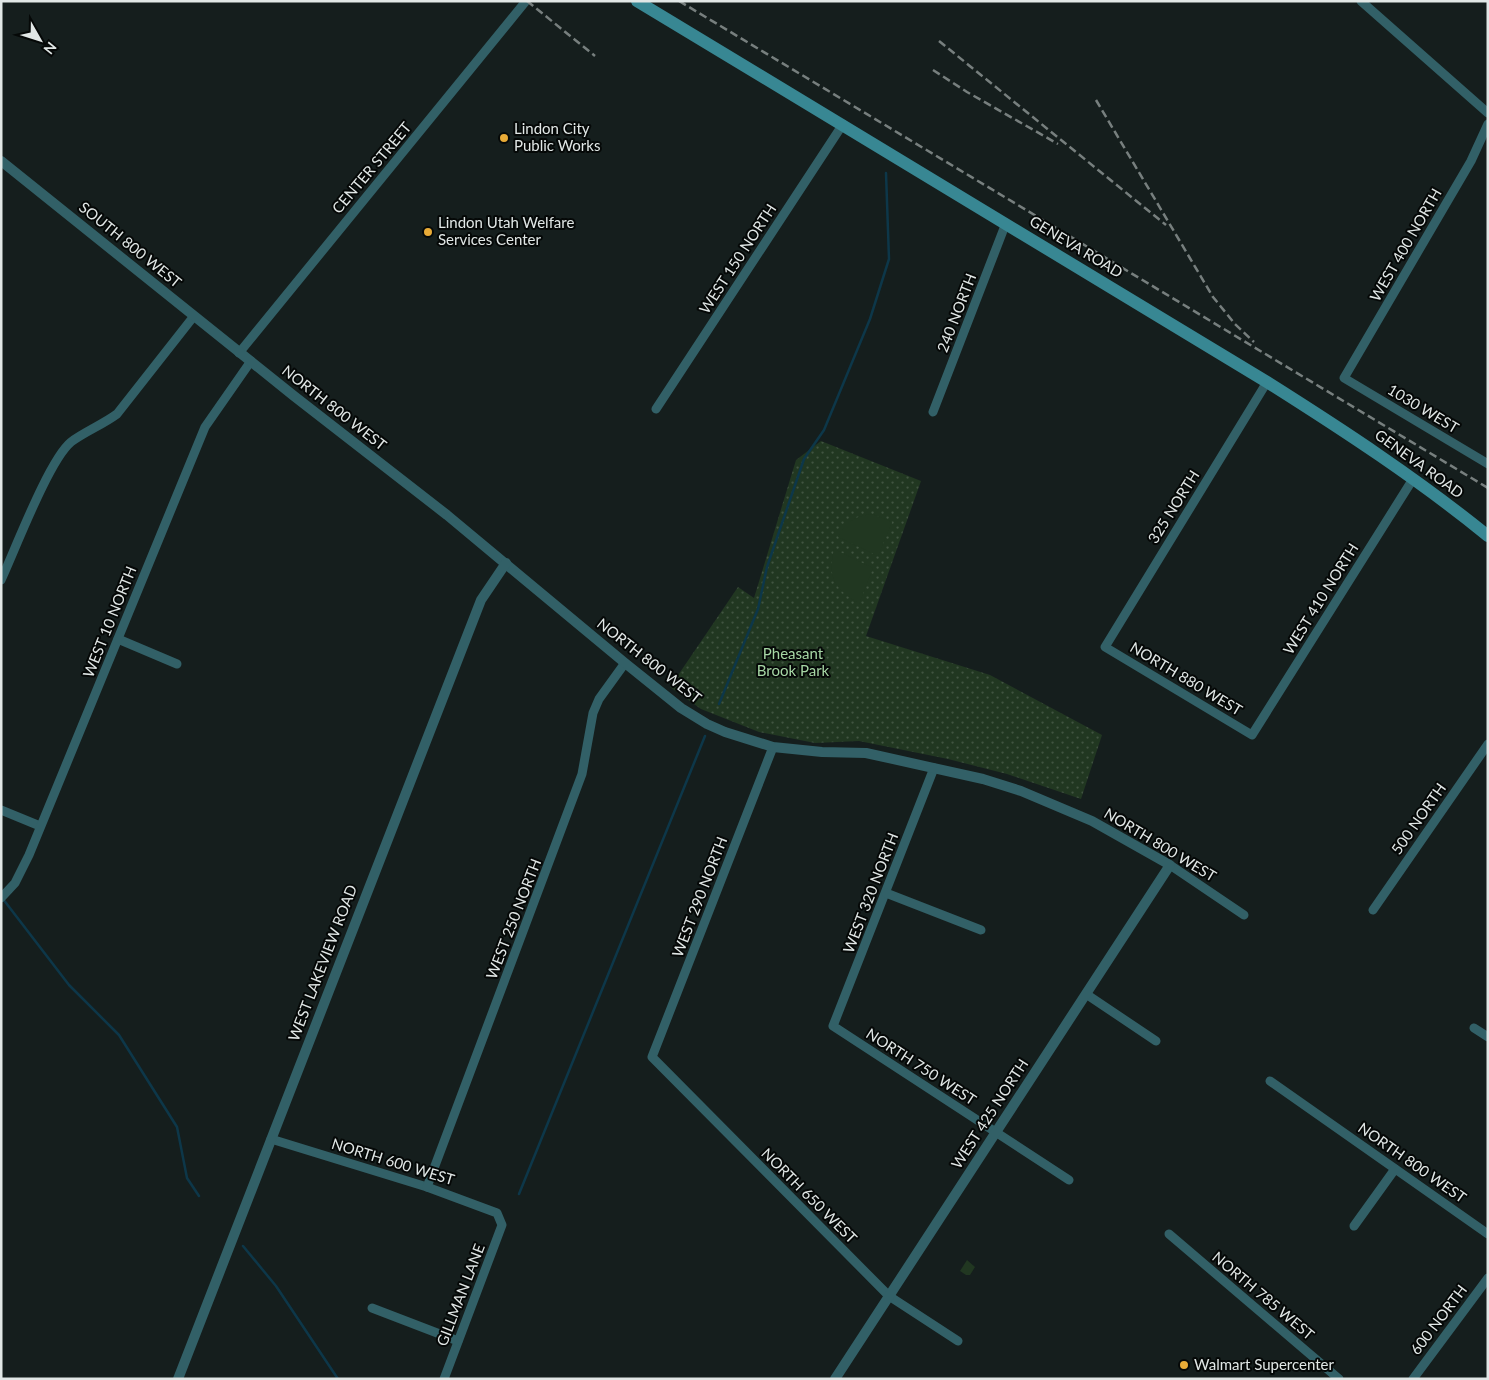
<svg xmlns="http://www.w3.org/2000/svg" width="1489" height="1380" font-family="Lato,sans-serif">
<style>
.park{fill:url(#park-dots)}
.pitch{fill:#213721}
.lines{fill:none;stroke-linecap:round;stroke-linejoin:round}
.stream{stroke:#0d3749;stroke-width:2.5}
.minor{stroke:#326067;stroke-width:9}
.tertiary{stroke:#326067;stroke-width:10}
.secondary{stroke:#388793;stroke-width:12}
.rail{stroke:#777f7e;stroke-width:2.5;stroke-dasharray:8 4;stroke-linecap:butt}
.poi-dot{fill:#e8ab37;stroke:#050807;stroke-width:2}
.labels{text-anchor:middle;stroke-width:4;stroke-linejoin:round;paint-order:stroke}
.poi-label{font-size:15px;fill:#e1e7e6;stroke:#050807;text-anchor:start}
.street-label{font-size:15px;fill:#e1e7e6;stroke:#050807}
.park-label{font-size:15px;fill:#a6d6a4;stroke:#050807}
</style>
<defs>
<pattern id="park-dots" width="8" height="8" patternUnits="userSpaceOnUse" patternTransform="scale(1.25)"><rect width="8" height="8" fill="#213721"/><path d="M2 2h.1M6 6h.1" fill="none" stroke="#415441" stroke-width="1.8" stroke-linecap="round"/></pattern>
</defs>
<rect width="100%" height="100%" fill="#151e1d"/>
<polygon class="park" points="821,441 921,481 866,636 990,675 1102,735 1081,799 1007,774 948,759 859,741 815,743 759,732 701,709 670,687 738,587 754,598 796,460"/>
<g class="pitch">
<path d="M872,514l20,8 -14,34 -40,-19c9,-16 17,-21 34,-23z"/>
<path d="M834,549l39,19 -14,36c-24,-16 -32,-25 -25,-55z"/>
<polygon points="967,1260 975,1267 970,1275 966,1275 960,1271"/>
</g>
<g class="lines">
<g class="stream">
<polyline points="719,704 758,609 767,567 804,459 824,430 870,319 889,259 886,173"/>
<polyline points="3,899 69,985 119,1035 177,1127 187,1178 199,1196"/>
<polyline points="519,1194 705,736"/>
<polyline points="243,1246 276,1286 338,1379"/>
</g>
<g class="minor">
<polyline points="1361,1 1488,113"/>
<polyline points="1488,124 1471,161 1344,378 1488,464"/>
<polyline points="239,353 526,1"/>
<polyline points="1267,382 1105,647 1252,735 1413,479"/>
<polyline points="656,409 843,124"/>
<polyline points="933,412 1006,223"/>
<path d="M1,580c14,-30 48,-120 70,-138 13,-10 31,-17 46,-28l77,-98"/>
<polyline points="118,639 177,664"/>
<polyline points="773,747 652,1057 889,1296 958,1341"/>
<polyline points="934,768 833,1026 1069,1180"/>
<polyline points="1,810 40,826"/>
<polyline points="1170,865 1244,915"/>
<polyline points="886,893 981,930"/>
<polyline points="1,898 15,883 29,855 205,427 251,361"/>
<polyline points="1373,910 1488,744"/>
<polyline points="1086,994 1156,1041"/>
<polyline points="1474,1028 1488,1037"/>
<polyline points="1270,1081 1488,1234"/>
<polyline points="271,1139 427,1187 497,1213 502,1225 444,1379"/>
<polyline points="427,1187 582,774 593,713 599,699 625,663"/>
<polyline points="1354,1226 1395,1169"/>
<polyline points="1169,1234 1339,1379"/>
<polyline points="372,1308 458,1341"/>
<polyline points="1413,1379 1488,1278"/>
</g>
<g class="tertiary">
<polyline points="1,161 294,396 447,515 625,663 681,708 707,724 725,732 773,747 822,752 866,753 983,779 1021,791 1092,821 1170,865 835,1379"/>
<polyline points="178,1379 481,600 506,563"/>
</g>
<path class="secondary" d="M637,1l630,381c76,48 151,97 221,154"/>
<g class="rail">
<polyline points="527,1 595,56"/>
<polyline points="679,1 1488,488"/>
<polyline points="939,41 1166,225"/>
<polyline points="933,70 967,92 1058,144"/>
<polyline points="1096,100 1213,297 1235,324 1254,342"/>
</g>
</g>
<g class="poi-dot">
<circle cx="504" cy="138" r="5"/>
<circle cx="428" cy="232" r="5"/>
<circle cx="1184" cy="1365" r="5"/>
</g>
<g class="labels">
<g class="poi-label">
<text x="514" y="134">Lindon City<tspan x="514" dy="17">Public Works</tspan></text>
<text x="438" y="228">Lindon Utah Welfare<tspan x="438" dy="17">Services Center</tspan></text>
<text x="1194" y="1370">Walmart Supercenter</text>
</g>
<g class="street-label">
<text transform="translate(372 168) rotate(-50)" y="5">CENTER STREET</text>
<text transform="translate(130 245) rotate(39)" y="5">SOUTH 800 WEST</text>
<text transform="translate(1406 245) rotate(-60)" y="5">WEST 400 NORTH</text>
<text transform="translate(1076 247) rotate(31)" y="5">GENEVA ROAD</text>
<text transform="translate(738 259) rotate(-57)" y="5">WEST 150 NORTH</text>
<text transform="translate(957 313) rotate(-69)" y="5">240 NORTH</text>
<text transform="translate(334 408) rotate(38)" y="5">NORTH 800 WEST</text>
<text transform="translate(1423 409) rotate(31)" y="5">1030 WEST</text>
<text transform="translate(1419 464) rotate(36)" y="5">GENEVA ROAD</text>
<text transform="translate(1174 507) rotate(-58)" y="5">325 NORTH</text>
<text transform="translate(1321 599) rotate(-58)" y="5">WEST 410 NORTH</text>
<text transform="translate(110 622) rotate(-68)" y="5">WEST 10 NORTH</text>
<text transform="translate(649 661) rotate(38)" y="5">NORTH 800 WEST</text>
<text transform="translate(1186 679) rotate(31)" y="5">NORTH 880 WEST</text>
<text transform="translate(1419 819) rotate(-55)" y="5">500 NORTH</text>
<text transform="translate(1160 845) rotate(31)" y="5">NORTH 800 WEST</text>
<text transform="translate(871 893) rotate(-69)" y="5">WEST 320 NORTH</text>
<text transform="translate(700 897) rotate(-69)" y="5">WEST 290 NORTH</text>
<text transform="translate(514 919) rotate(-69)" y="5">WEST 250 NORTH</text>
<text transform="translate(323 963) rotate(-69)" y="5">WEST LAKEVIEW ROAD</text>
<text transform="translate(921 1067) rotate(33)" y="5">NORTH 750 WEST</text>
<text transform="translate(990 1114) rotate(-57)" y="5">WEST 425 NORTH</text>
<text transform="translate(393 1162) rotate(17)" y="5">NORTH 600 WEST</text>
<text transform="translate(1412 1163) rotate(35)" y="5">NORTH 800 WEST</text>
<text transform="translate(809 1196) rotate(45)" y="5">NORTH 650 WEST</text>
<text transform="translate(461 1295) rotate(-69)" y="5">GILLMAN LANE</text>
<text transform="translate(1263 1296) rotate(40)" y="5">NORTH 785 WEST</text>
<text transform="translate(1439 1320) rotate(-53)" y="5">600 NORTH</text>
</g>
<g class="park-label">
<text x="793" y="659">Pheasant<tspan x="793" dy="17">Brook Park</tspan></text>
</g>
</g>
<rect width="1489" height="1380" fill="none" stroke="#e1e7e6" stroke-width="5"/>
<g transform="translate(40 40) rotate(129)" stroke="#050807" stroke-width="4" paint-order="stroke">
<path d="M0-4L9 19L0 12L-9 19Z" fill="#e1e7e6"/>
<text y="-8" font-size="14" font-weight="bold" text-anchor="middle" fill="#e1e7e6">N</text>
</g>
</svg>
